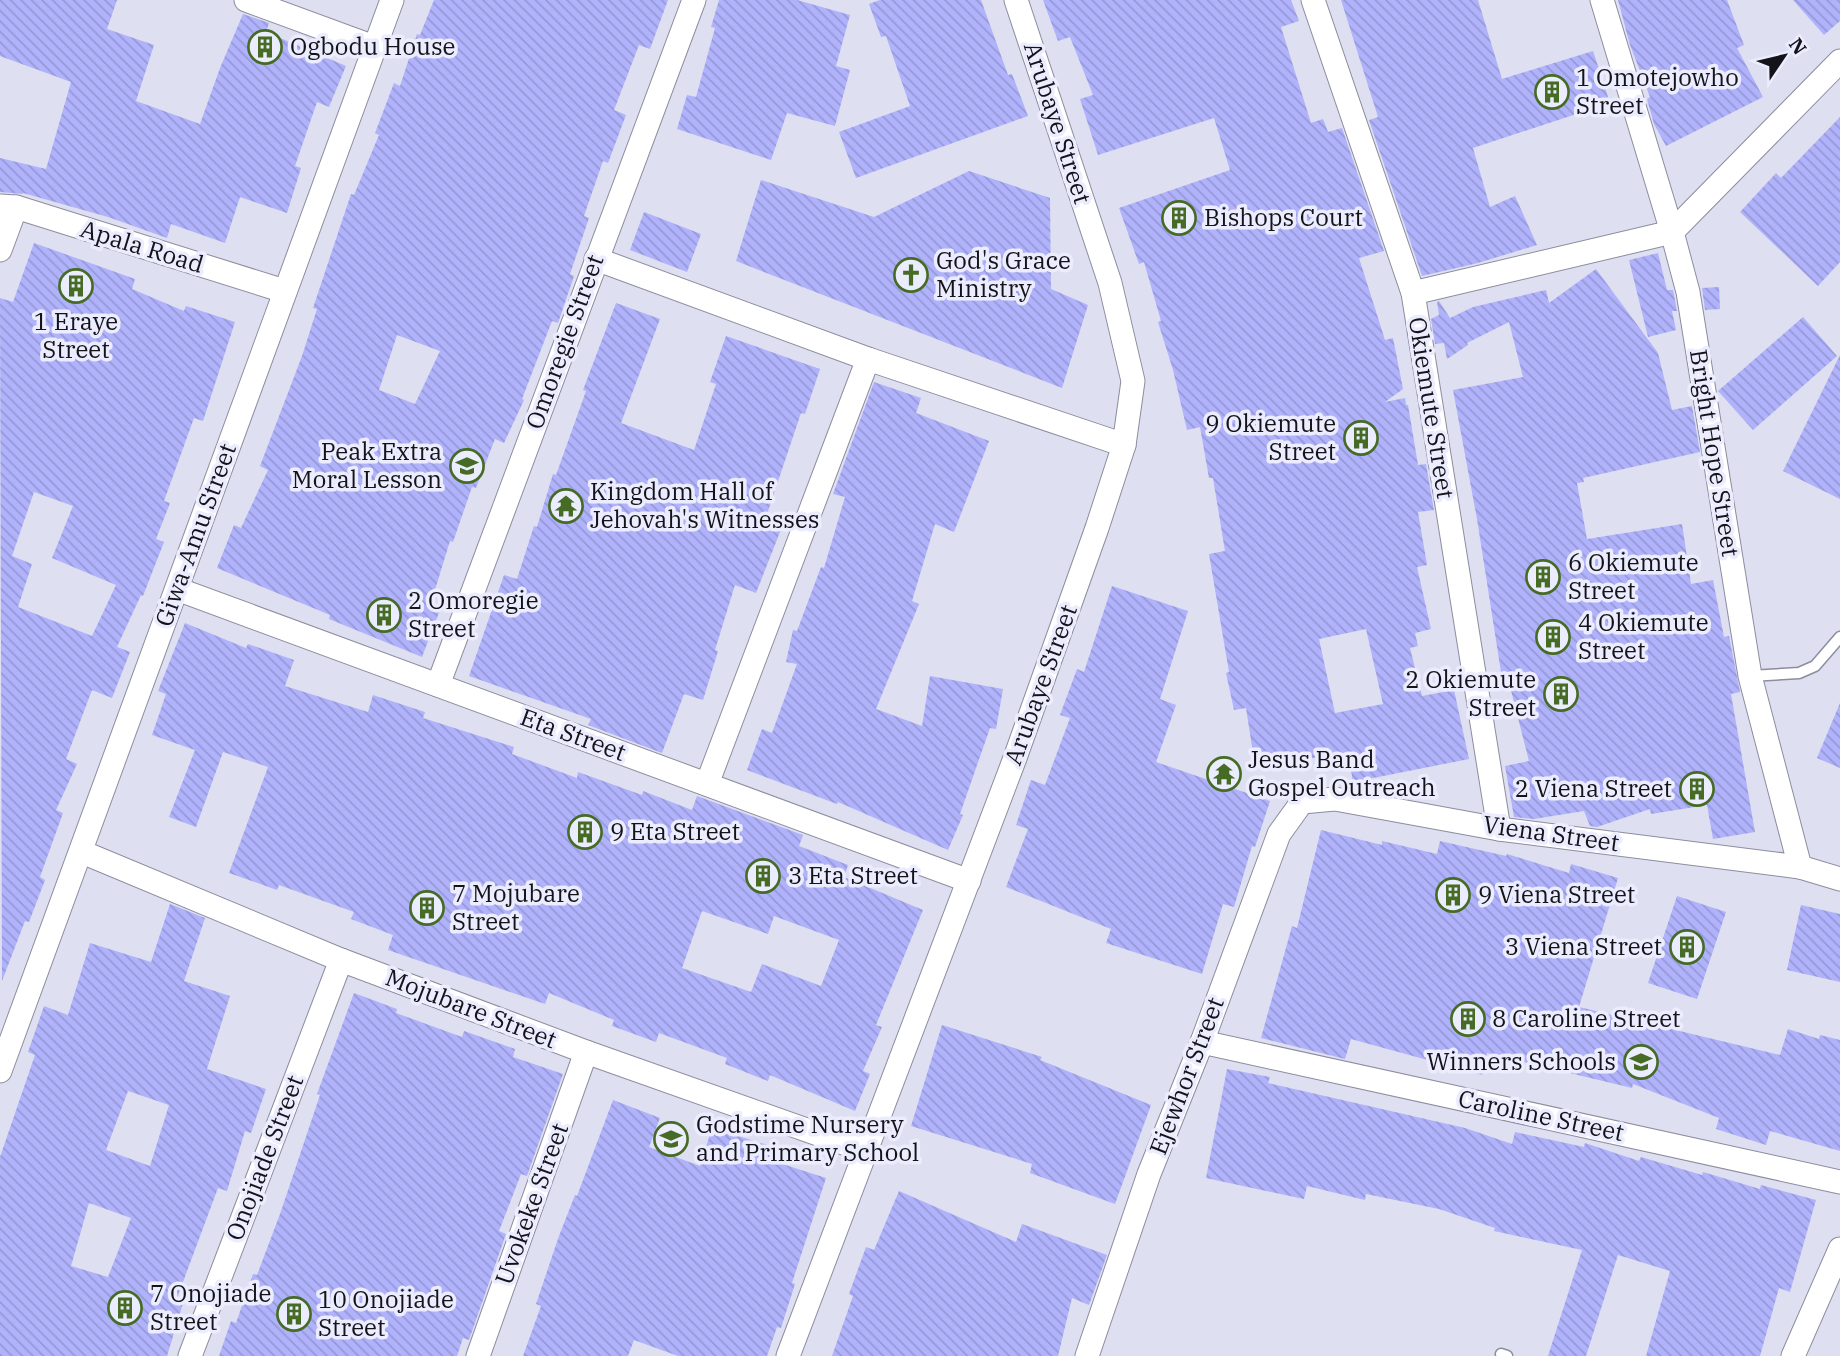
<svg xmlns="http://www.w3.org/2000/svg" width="1840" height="1356" font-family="'IBM Plex Serif',serif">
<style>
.building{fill:url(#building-back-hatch);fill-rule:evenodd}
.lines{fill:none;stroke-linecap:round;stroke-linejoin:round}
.lane-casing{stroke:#8c8d9e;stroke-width:13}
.street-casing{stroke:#8c8d9e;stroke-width:25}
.lane{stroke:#fff;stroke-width:10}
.street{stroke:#fff;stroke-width:23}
.labels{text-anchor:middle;stroke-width:7;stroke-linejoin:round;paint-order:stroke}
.poi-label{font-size:24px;fill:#131319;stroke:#ebedff;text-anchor:start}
.street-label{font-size:24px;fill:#131319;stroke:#ebedff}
</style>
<defs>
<pattern id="building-back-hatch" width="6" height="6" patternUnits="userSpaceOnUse" patternTransform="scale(1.75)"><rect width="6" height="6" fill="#b0b2fb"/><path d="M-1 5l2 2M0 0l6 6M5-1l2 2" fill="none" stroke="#9698d7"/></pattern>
</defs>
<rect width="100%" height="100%" fill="#dedff1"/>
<g class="building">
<polygon points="0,0 117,0 107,29 154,45 136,101 200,124 220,68 243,14 269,23 266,32 346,66 329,107 317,102 295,166 301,168 287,213 240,197 225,243 171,224 167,238 108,217 23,193 22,194 0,192 0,158 46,169 71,82 0,56"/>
<path d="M434,0h234l-18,49 -11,-4 -25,65 12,5 -18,48 -5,-2 -19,55 5,2 -19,56 4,2 -16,47 -6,-2 -30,78 2,1 -20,43 -9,-4 -19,49 -4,-1 -19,55 -3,-1 -20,65 10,4 -18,47 -93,-38 1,-4 -113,-47 17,-43 7,3 27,-58 -8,-4 42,-110 15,-47 -4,-1 38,-114 3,1 25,-60 -4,-2 19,-50 6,3 17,-52 3,1zM397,335l43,16 -25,53 -36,-14z"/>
<polygon points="719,0 797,0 850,15 836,66 850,70 835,126 787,113 771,160 677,129 687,95 696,97 715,28 711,27"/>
<polygon points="880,0 981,0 1008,75 1012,74 1028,116 856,178 839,132 910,106 886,36 881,37 869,4"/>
<path d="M1043,0h248l8,21 -18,6 30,96 12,-4 5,13 14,-4 42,123 -25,7 26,82 8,-2 10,51 -18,13 20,-4 1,7h2l10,60 8,-1 8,46 -16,2 9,53 -10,2 14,62 -16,4 3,13 -8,2 12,48 32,-6 15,69 -116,23 -5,-29 -93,13 -9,-58 -12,2 -8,-37 3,-1 -20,-118 16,-3 -12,-73h-4l-9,-51 -13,3 -14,-60 -15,-48 3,-1 -17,-59 -5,2 -20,-56 111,-38 -16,-52 -116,37 -18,-56 13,-4 -23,-58 -12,4zM1366,629l17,75 -48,9 -16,-74z"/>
<polygon points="1341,0 1478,0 1502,79 1593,51 1610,103 1473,148 1490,207 1515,196 1537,245 1478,263 1422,276 1369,120 1378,117"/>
<polygon points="1618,0 1727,0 1744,45 1737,48 1763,97 1666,146 1654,124 1647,99 1650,97 1630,45"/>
<polygon points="1793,0 1840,0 1840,21 1824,35"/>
<polygon points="1840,117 1840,262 1818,286 1740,212 1776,173 1781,178"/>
<polygon points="969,171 1050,198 1051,289 1088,305 1062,388 736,261 761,180 874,217"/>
<polygon points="644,212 701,234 687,272 630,250"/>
<path d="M34,243l101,36 -3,10 52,22 2,-5 49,16 -32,99 -9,-3 -30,83 6,2 -14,36 8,3 -21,54 -2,-1 -24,52 13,5 -18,46 -20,-8 -26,69 11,5 -21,46 7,3 -23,64 5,3 -16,42 -4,-1 -23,60 -2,-683 13,4zM34,492l39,14 -21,52 64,27 -24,51 -74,-29 14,-43 -20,-8z"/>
<polygon points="1658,253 1667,290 1673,290 1674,295 1677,311 1672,311 1676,330 1648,337 1629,260"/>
<polygon points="1596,269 1658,353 1672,410 1692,406 1700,452 1583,478 1584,482 1577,483 1587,539 1682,524 1691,584 1713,580 1724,637 1729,636 1740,692 1731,694 1755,832 1713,839 1707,805 1651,814 1650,809 1597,827 1590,826 1584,811 1534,819 1514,817 1505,766 1529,761 1506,671 1501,672 1477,519 1453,390 1523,377 1509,322 1467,343 1468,345 1447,359 1444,343 1435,344 1431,319 1439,315 1437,302 1439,301 1450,318 1473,307 1546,290 1549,303"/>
<polygon points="1719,287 1720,309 1705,310 1702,288"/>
<polygon points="616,303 660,319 621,423 694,450 716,384 710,382 726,336 820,369 805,414 801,413 765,520 782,527 756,593 735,585 715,650 718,651 703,700 684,694 662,753 588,725 591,719 469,676 504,575 517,579 534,526 537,527 553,474 556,475 586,391 583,390"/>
<polygon points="1803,317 1837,356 1753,430 1718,391"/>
<polygon points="1840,355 1840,499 1783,471"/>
<polygon points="874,382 921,398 916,413 989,441 954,532 935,524 912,601 919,604 876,709 922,726 930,676 1003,689 996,729 990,728 960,814 963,815 948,850 838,802 837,804 747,770 762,729 772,733 797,664 786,662 793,630 797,631 821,567 824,568 845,497 833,494"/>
<polygon points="1112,586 1188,611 1160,699 1176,705 1156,762 1270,801 1255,847 1252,846 1234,907 1223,904 1202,974 1106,943 1111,929 1006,887 1028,829 1016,825 1031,780 1045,785 1070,718 1060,715 1077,669 1084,672"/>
<path d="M185,623l61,25 2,-4 46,16 -9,26 83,26 5,-17 52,17 -2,6 91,29 -2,7 65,24 1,-6 64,23 1,-4 49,19 5,-14 106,39 -4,11 49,19 -4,12 79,33 -47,115 6,2 -19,44 7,3 -15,37 -85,-36 -2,6 -43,-17 2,-6 -68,-25 -3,9 -44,-16 2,-6 -65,-27 -4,11 -157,-54 5,-15 -42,-16 3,-7 -75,-27 -2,5 -48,-17 39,-106 -45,-15 -27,75 -27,-10 26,-67 -43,-15 14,-41 -8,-3zM702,911l66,23 6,-18 65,24 -18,46 -59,-22 -11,28 -69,-24z"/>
<polygon points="1840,703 1840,768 1817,758"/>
<polygon points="1321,830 1382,845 1382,841 1437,854 1440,841 1506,856 1507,854 1569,873 1571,864 1618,878 1579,1007 1780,1055 1788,1029 1819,1039 1820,1035 1840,1040 1840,1151 1770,1131 1766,1145 1716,1129 1719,1118 1633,1084 1632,1088 1487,1053 1482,1075 1351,1039 1345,1059 1261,1038 1292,926 1297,928"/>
<polygon points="1677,896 1726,912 1697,999 1648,983"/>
<path d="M170,904l35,14 -21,63 46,15 -23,73 59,20 -15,44 -6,-2 -18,60 -9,-3 -41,110 7,2 -17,56h-167v-199l35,-102 -7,-3 16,-46 24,9 22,-72 61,19zM128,1091l41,14 -19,61 -44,-16zM89,1203l42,15 -23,59 -37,-11z"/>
<polygon points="1801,905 1840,914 1840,982 1787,970"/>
<polygon points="354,993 397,1009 396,1013 462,1037 464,1031 515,1049 513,1057 563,1074 527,1176 521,1174 499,1231 506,1234 469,1340 463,1338 457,1356 219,1356 231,1321 236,1323 253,1274 257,1275 280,1214 320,1095 317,1094"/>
<polygon points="942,1025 1042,1057 1040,1060 1151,1105 1115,1204 1030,1173 1032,1164 911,1126"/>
<polygon points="1227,1069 1270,1077 1268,1083 1465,1128 1512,1144 1515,1132 1584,1147 1585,1143 1639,1161 1641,1157 1702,1175 1703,1172 1760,1189 1761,1185 1816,1200 1790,1292 1779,1288 1760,1356 1646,1356 1670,1271 1618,1255 1586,1356 1548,1356 1582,1250 1494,1231 1495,1228 1439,1209 1366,1194 1365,1200 1307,1186 1304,1199 1206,1178"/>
<polygon points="613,1100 660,1118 649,1147 700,1166 712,1128 774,1147 770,1160 826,1178 792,1283 795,1284 781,1328 777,1327 767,1356 678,1356 634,1340 628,1356 523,1356 541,1306 536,1304 559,1236 575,1195 577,1196"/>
<polygon points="899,1191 1016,1242 1022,1224 1107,1255 1089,1305 1072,1298 1058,1356 832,1356 853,1296 849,1294 866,1247 874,1250"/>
</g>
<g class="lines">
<g class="lane-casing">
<g id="lane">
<polyline points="1750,676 1799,673 1815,666 1840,637"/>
<polyline points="1501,1354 1507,1356"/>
</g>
</g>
<g class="street-casing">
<g id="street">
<polyline points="246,0 374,47"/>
<polyline points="1313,0 1413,293 1499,829"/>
<polyline points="1840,61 1672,232 1688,292 1750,676 1800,867 1840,879"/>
<polyline points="0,206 16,207 284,291"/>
<polyline points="0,250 16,207"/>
<polyline points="596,259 868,359 1124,445"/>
<polyline points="1413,293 1672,232 1602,0"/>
<polyline points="177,589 969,881"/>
<polyline points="438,685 694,0"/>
<polyline points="707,784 868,359"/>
<polyline points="82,852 341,960 586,1052 866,1151"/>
<polyline points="1202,1042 1840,1182"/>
<polyline points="0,1071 392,0"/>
<polyline points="190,1356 341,960"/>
<polyline points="478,1356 586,1052"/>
<polyline points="788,1356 1015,758 1097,528 1124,445 1133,381 1110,283 1016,0"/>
<polyline points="1087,1356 1149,1174 1202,1042 1279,834 1302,802 1335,799 1499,829 1800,867"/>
<polyline points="1793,1356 1840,1249"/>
</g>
</g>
<use href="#lane" class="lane"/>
<use href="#street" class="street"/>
</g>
<defs>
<g id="building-ring" transform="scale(1.75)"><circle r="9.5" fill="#ebedff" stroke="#466b25" stroke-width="1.5"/><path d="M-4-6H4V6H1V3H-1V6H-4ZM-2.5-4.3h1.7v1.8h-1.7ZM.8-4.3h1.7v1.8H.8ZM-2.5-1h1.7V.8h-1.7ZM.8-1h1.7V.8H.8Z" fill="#466b25"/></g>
<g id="church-ring" transform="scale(1.75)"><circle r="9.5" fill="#ebedff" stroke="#466b25" stroke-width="1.5"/><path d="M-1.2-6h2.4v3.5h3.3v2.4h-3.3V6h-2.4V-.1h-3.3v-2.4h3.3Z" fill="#466b25"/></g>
<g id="school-ring" transform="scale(1.75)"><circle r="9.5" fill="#ebedff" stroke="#466b25" stroke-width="1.5"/><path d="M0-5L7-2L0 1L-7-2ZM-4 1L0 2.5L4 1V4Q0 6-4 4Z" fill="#466b25"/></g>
<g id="temple-ring" transform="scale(1.75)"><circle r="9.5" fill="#ebedff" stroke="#466b25" stroke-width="1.5"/><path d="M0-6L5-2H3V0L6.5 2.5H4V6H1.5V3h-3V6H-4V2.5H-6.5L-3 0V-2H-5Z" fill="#466b25"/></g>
</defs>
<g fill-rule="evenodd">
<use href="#building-ring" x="265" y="47"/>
<use href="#building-ring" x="1552" y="92"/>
<use href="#building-ring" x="1179" y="218"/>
<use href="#church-ring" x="911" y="275"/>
<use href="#building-ring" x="76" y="286"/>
<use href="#building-ring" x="1361" y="438"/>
<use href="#school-ring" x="467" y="466"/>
<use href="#temple-ring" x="566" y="506"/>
<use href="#building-ring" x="1543" y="577"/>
<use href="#building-ring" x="384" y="615"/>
<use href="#building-ring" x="1553" y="637"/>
<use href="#building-ring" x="1561" y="694"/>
<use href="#temple-ring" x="1224" y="774"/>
<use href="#building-ring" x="1697" y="789"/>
<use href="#building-ring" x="585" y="832"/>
<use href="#building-ring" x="763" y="876"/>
<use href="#building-ring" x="1453" y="895"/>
<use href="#building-ring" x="427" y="908"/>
<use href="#building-ring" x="1687" y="947"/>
<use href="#building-ring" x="1468" y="1019"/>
<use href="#school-ring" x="1641" y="1062"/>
<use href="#school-ring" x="671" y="1139"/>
<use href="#building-ring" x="125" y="1308"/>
<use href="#building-ring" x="294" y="1314"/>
</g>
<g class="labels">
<g class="poi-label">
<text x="290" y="55">Ogbodu House</text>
<text x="1576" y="86">1 Omotejowho<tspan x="1576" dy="28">Street</tspan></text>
<text x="1204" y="226">Bishops Court</text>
<text x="936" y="269">God's Grace<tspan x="936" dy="28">Ministry</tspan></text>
<text x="76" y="330" text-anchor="middle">1 Eraye<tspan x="76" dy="28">Street</tspan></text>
<text x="1336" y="432" text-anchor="end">9 Okiemute<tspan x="1336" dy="28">Street</tspan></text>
<text x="442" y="460" text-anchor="end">Peak Extra<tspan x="442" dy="28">Moral Lesson</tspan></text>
<text x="590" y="500">Kingdom Hall of<tspan x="590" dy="28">Jehovah's Witnesses</tspan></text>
<text x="1568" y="571">6 Okiemute<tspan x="1568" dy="28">Street</tspan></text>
<text x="408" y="609">2 Omoregie<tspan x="408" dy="28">Street</tspan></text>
<text x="1578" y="631">4 Okiemute<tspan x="1578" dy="28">Street</tspan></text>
<text x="1536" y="688" text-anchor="end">2 Okiemute<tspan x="1536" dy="28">Street</tspan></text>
<text x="1248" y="768">Jesus Band<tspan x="1248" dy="28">Gospel Outreach</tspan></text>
<text x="1672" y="797" text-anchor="end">2 Viena Street</text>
<text x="610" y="840">9 Eta Street</text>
<text x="788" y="884">3 Eta Street</text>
<text x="452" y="902">7 Mojubare<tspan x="452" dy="28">Street</tspan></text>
<text x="1478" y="903">9 Viena Street</text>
<text x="1662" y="955" text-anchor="end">3 Viena Street</text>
<text x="1492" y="1027">8 Caroline Street</text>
<text x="1616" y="1070" text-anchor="end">Winners Schools</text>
<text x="696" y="1133">Godstime Nursery<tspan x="696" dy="28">and Primary School</tspan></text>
<text x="150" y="1302">7 Onojiade<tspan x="150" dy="28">Street</tspan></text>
<text x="318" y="1308">10 Onojiade<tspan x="318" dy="28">Street</tspan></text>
</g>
<g class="street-label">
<text transform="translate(1057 123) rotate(72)" y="8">Arubaye Street</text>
<text transform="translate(142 247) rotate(17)" y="8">Apala Road</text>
<text transform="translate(565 342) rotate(-70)" y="8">Omoregie Street</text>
<text transform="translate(1431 408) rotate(81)" y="8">Okiemute Street</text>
<text transform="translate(1714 453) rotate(81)" y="8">Bright Hope Street</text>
<text transform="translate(196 535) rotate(-70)" y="8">Giwa-Amu Street</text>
<text transform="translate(1041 685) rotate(-70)" y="8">Arubaye Street</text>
<text transform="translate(573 735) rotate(20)" y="8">Eta Street</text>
<text transform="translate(1551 834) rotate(8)" y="8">Viena Street</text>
<text transform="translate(471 1009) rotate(21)" y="8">Mojubare Street</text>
<text transform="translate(1187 1076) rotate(-69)" y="8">Ejewhor Street</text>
<text transform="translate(1541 1116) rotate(12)" y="8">Caroline Street</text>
<text transform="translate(265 1158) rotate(-69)" y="8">Onojiade Street</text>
<text transform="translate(532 1204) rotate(-70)" y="8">Uvokeke Street</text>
</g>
</g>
<g transform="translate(1784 56) rotate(55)" stroke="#ebedff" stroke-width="5" paint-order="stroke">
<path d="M0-5L12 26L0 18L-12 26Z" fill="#131319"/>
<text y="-10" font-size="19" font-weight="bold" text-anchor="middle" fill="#131319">N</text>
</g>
</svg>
